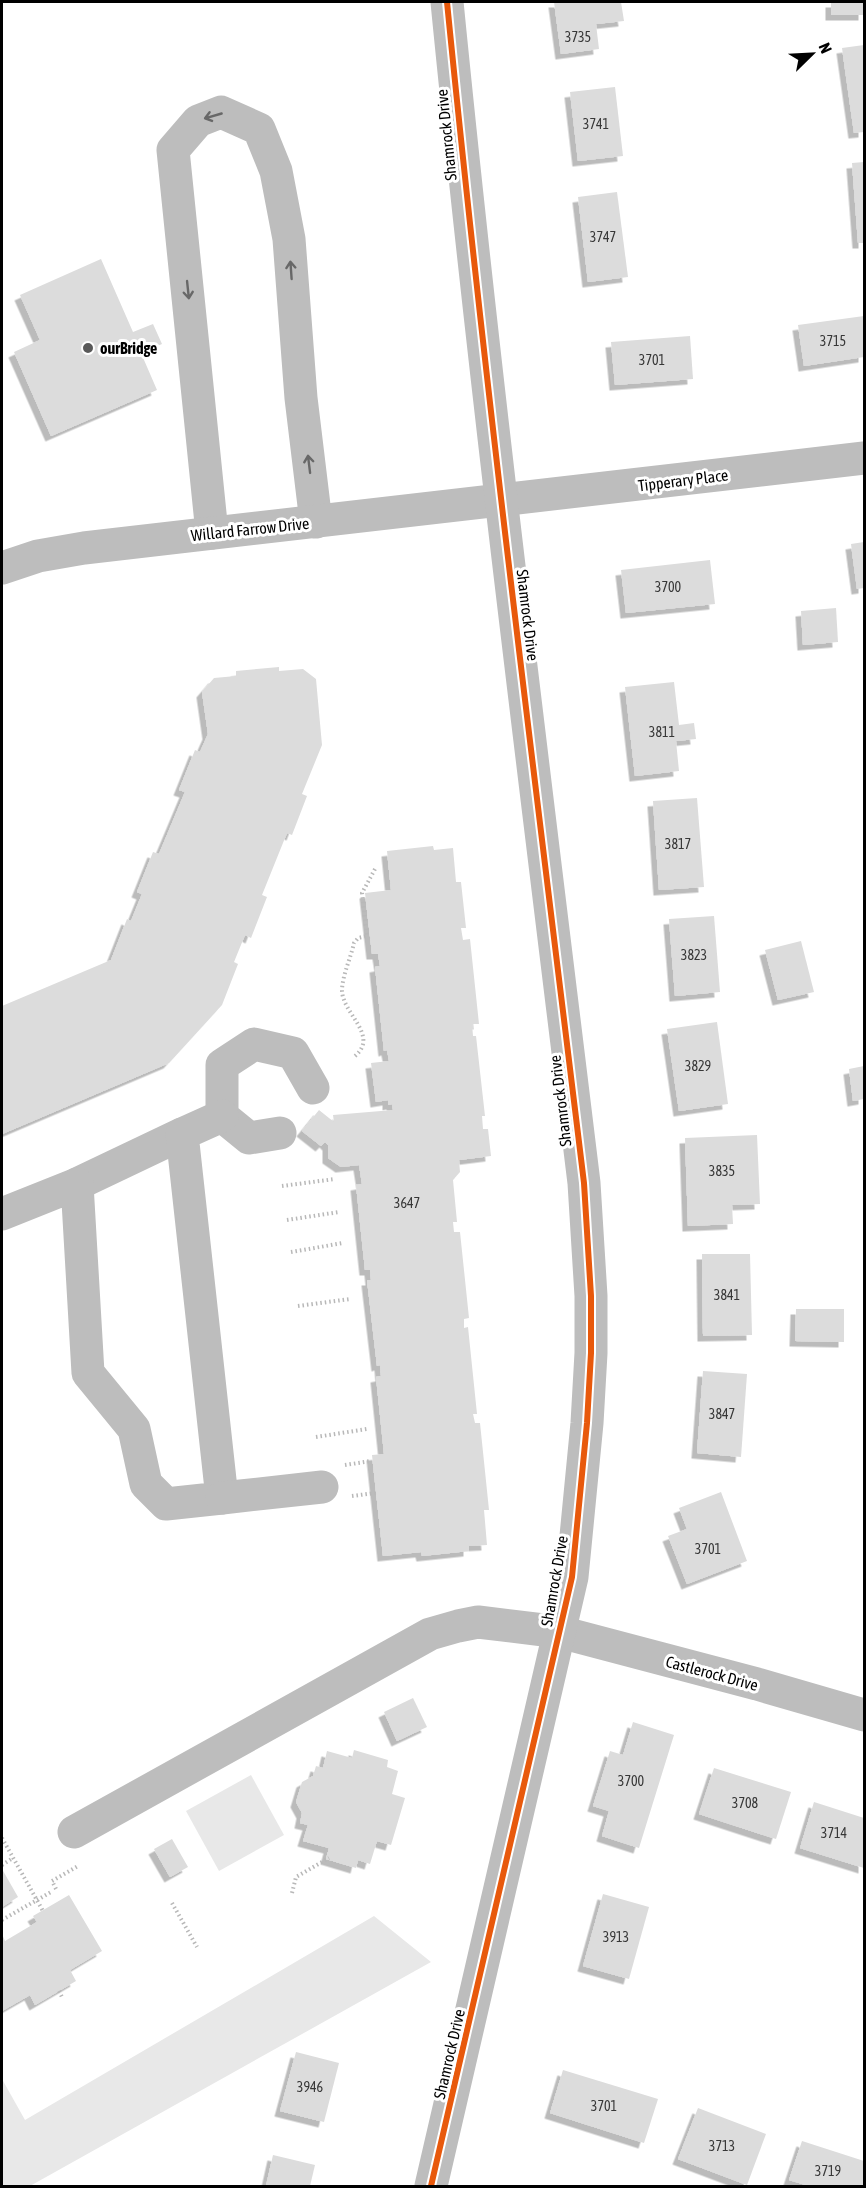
<svg xmlns="http://www.w3.org/2000/svg" width="866" height="2188" font-family="'Asap Condensed',sans-serif">
<style>
.green{fill:#e8e8e8}
.building{fill:#dcdcdc;filter:url(#shadow)}
.lines{fill:none;stroke-linecap:round;stroke-linejoin:round}
.path{stroke:#b8b8b8;stroke-width:4;stroke-dasharray:1.5 3;stroke-linecap:butt}
.minor{stroke:#bdbdbd;stroke-width:33}
.cycleway-casing{stroke:#fff;stroke-width:10}
.cycleway{stroke:#e8590c;stroke-width:6}
.oneway{stroke:#686868}
.poi-dot{fill:#595959;stroke:#fff;stroke-width:2}
.labels{text-anchor:middle;stroke-width:6;stroke-linejoin:round;paint-order:stroke}
.number-label{font-size:14px;fill:#373737}
.street-label{font-size:16px;fill:#000;stroke:#fff}
.poi-label{font-size:16px;font-weight:bold;fill:#000;stroke:#fff;text-anchor:start}
</style>
<defs>
<filter id="shadow"><feDropShadow dx="-5.5" dy="5.5" stdDeviation="0" flood-color="#0004"/></filter>
</defs>
<rect width="100%" height="100%" fill="#fff"/>
<g class="green">
<polygon points="251,1775 284,1835 219,1871 186,1811"/>
<polygon points="374,1916 431,1962 30,2186 2,2186 2,2079 25,2120"/>
</g>
<g class="building">
<polygon points="554,2 621,2 624,21 596,24 599,49 561,54"/>
<rect x="831" y="2" width="33" height="13"/>
<polygon points="864,45 864,132 854,133 842,48"/>
<polygon points="615,87 623,156 578,161 570,92"/>
<polygon points="864,162 864,243 858,243 852,163"/>
<polygon points="617,192 628,277 588,282 578,197"/>
<polygon points="101,259 133,332 153,324 162,344 141,353 157,390 51,436 14,352 40,340 20,295"/>
<polygon points="864,316 864,357 804,366 798,325"/>
<polygon points="690,336 693,379 615,385 611,342"/>
<polygon points="864,542 864,588 857,589 851,544"/>
<polygon points="710,560 715,604 626,613 621,570"/>
<polygon points="836,608 838,642 803,645 801,611"/>
<polygon points="279,667 279,671 303,669 316,679 322,745 302,794 307,796 292,835 287,833 262,895 267,897 251,938 245,935 234,962 238,964 222,1005 169,1063 2,1134 2,1006 111,960 127,919 131,921 142,894 137,892 153,852 159,854 185,792 179,790 195,750 200,752 208,734 202,692 214,678 236,676 236,671"/>
<polygon points="674,682 679,725 694,723 696,739 676,741 679,771 635,776 625,687"/>
<polygon points="697,798 704,887 659,890 653,801"/>
<polygon points="433,846 434,850 453,848 456,882 461,882 466,928 461,928 463,940 470,939 479,1024 472,1024 473,1036 476,1036 485,1116 482,1116 483,1129 488,1129 491,1156 459,1160 460,1172 453,1180 457,1222 453,1222 454,1232 460,1232 469,1318 464,1319 464,1328 468,1327 477,1414 473,1414 475,1423 480,1423 489,1510 484,1510 487,1545 469,1546 469,1551 422,1556 421,1552 383,1556 372,1455 384,1454 376,1377 381,1376 380,1365 377,1366 367,1280 371,1280 370,1270 365,1270 356,1185 362,1184 359,1165 341,1167 328,1158 328,1145 325,1142 321,1146 302,1131 319,1110 334,1122 333,1115 393,1110 392,1104 388,1105 388,1100 376,1102 371,1063 389,1061 387,1050 384,1051 375,967 380,966 378,954 372,954 365,893 391,890 387,851"/>
<polygon points="714,916 720,992 675,996 669,919"/>
<polygon points="801,941 814,992 778,1000 765,950"/>
<polygon points="717,1022 728,1104 679,1111 667,1029"/>
<polygon points="864,1066 864,1099 853,1101 849,1069"/>
<polygon points="757,1135 760,1204 732,1205 733,1224 688,1226 685,1138"/>
<polygon points="702,1254 750,1254 752,1335 703,1336"/>
<polygon points="796,1309 844,1309 844,1342 795,1341"/>
<polygon points="703,1371 747,1374 741,1457 697,1453"/>
<polygon points="721,1492 747,1561 687,1584 668,1536 687,1529 679,1508"/>
<polygon points="413,1698 427,1727 397,1741 384,1712"/>
<polygon points="633,1722 674,1735 639,1848 602,1836 609,1811 593,1806 610,1751 623,1755"/>
<polygon points="354,1750 388,1760 387,1767 398,1771 392,1794 405,1798 391,1845 377,1841 370,1864 358,1860 356,1868 326,1859 329,1848 303,1841 308,1825 300,1823 302,1813 296,1802 302,1782 313,1776 316,1766 323,1768 327,1751 352,1758"/>
<polygon points="714,1768 791,1792 776,1839 699,1814"/>
<polygon points="814,1802 864,1818 864,1868 800,1848"/>
<polygon points="172,1839 188,1867 170,1877 154,1849"/>
<polygon points="2,1869 18,1897 2,1907"/>
<polygon points="603,1894 649,1907 629,1979 583,1966"/>
<polygon points="69,1895 102,1951 70,1970 76,1981 35,2005 30,1995 2,2011 2,1934 5,1941 37,1922 33,1916"/>
<polygon points="296,2052 339,2063 324,2122 280,2111"/>
<polygon points="563,2070 658,2099 644,2143 550,2113"/>
<polygon points="698,2108 766,2134 747,2185 678,2159"/>
<polygon points="802,2141 864,2161 864,2186 809,2186 789,2180"/>
<polygon points="273,2155 315,2165 310,2186 266,2186"/>
</g>
<g class="lines">
<g class="path">
<path d="M355,1056c25,-21 -14,-43 -13,-67 1,-15 9,-32 12,-46l4,-5 9,-2 -5,-43 13,-24"/>
<polyline points="282,1186 335,1179"/>
<polyline points="287,1220 339,1212"/>
<polyline points="291,1252 343,1243"/>
<polyline points="298,1306 350,1299"/>
<polyline points="316,1437 367,1429"/>
<polyline points="345,1465 371,1461"/>
<polyline points="352,1496 375,1493"/>
<polyline points="2,1838 43,1911"/>
<polyline points="2,1865 13,1858"/>
<polyline points="56,1889 52,1881 78,1866"/>
<polyline points="292,1893 296,1877 329,1858"/>
<polyline points="172,1903 197,1947"/>
<polyline points="2,1920 51,1892"/>
<polyline points="59,1991 62,1997"/>
</g>
<g class="minor">
<polyline points="212,533 173,150 198,121 221,112 259,129 276,171 289,239 301,398 316,522"/>
<polyline points="2,568 38,556 84,548 864,458"/>
<polyline points="280,1133 249,1138 222,1116 222,1065 254,1044 293,1053 313,1088"/>
<polyline points="77,1184 182,1134"/>
<polyline points="2,1214 77,1184 88,1373 134,1429 146,1484 166,1504 222,1498 182,1134 222,1116"/>
<polyline points="222,1498 322,1487"/>
<polyline points="74,1832 430,1634 458,1626 478,1622 560,1632 757,1684 864,1715"/>
<path d="M431,2186l141,-609 15,-154 4,-70v-57l-7,-113c-48,-394 -98,-787 -137,-1181"/>
</g>
<g class="cycleway-casing">
<path id="cycleway" d="M431,2186l141,-609 15,-154 4,-70v-57l-7,-113c-48,-394 -98,-787 -137,-1181"/>
</g>
<use href="#cycleway" class="cycleway"/>
</g>
<defs><path id="oneway-shaft" d="M-6 0H5M1.5-3L5.5 0L1.5 3" fill="none" stroke-width="1.6" stroke-linecap="round" stroke-linejoin="round" transform="scale(1.5)"/></defs>
<g class="oneway">
<use href="#oneway-shaft" transform="translate(213 116) rotate(164)"/>
<use href="#oneway-shaft" transform="translate(291 270) rotate(-94)"/>
<use href="#oneway-shaft" transform="translate(188 290) rotate(84)"/>
<use href="#oneway-shaft" transform="translate(309 464) rotate(-97)"/>
</g>
<circle class="poi-dot" cx="88" cy="348" r="6"/>
<g class="labels">
<g class="number-label">
<text x="578" y="42">3735</text>
<text x="596" y="129">3741</text>
<text x="603" y="242">3747</text>
<text x="833" y="346">3715</text>
<text x="652" y="365">3701</text>
<text x="668" y="592">3700</text>
<text x="662" y="737">3811</text>
<text x="678" y="849">3817</text>
<text x="694" y="960">3823</text>
<text x="698" y="1071">3829</text>
<text x="722" y="1176">3835</text>
<text x="407" y="1208">3647</text>
<text x="727" y="1300">3841</text>
<text x="722" y="1419">3847</text>
<text x="708" y="1554">3701</text>
<text x="631" y="1786">3700</text>
<text x="745" y="1808">3708</text>
<text x="834" y="1838">3714</text>
<text x="616" y="1942">3913</text>
<text x="310" y="2092">3946</text>
<text x="604" y="2111">3701</text>
<text x="722" y="2151">3713</text>
<text x="828" y="2176">3719</text>
</g>
<g class="street-label">
<text transform="translate(446 135) rotate(-96)" y="6">Shamrock Drive</text>
<text transform="translate(683 480) rotate(-7)" y="6">Tipperary Place</text>
<text transform="translate(250 529) rotate(-6)" y="6">Willard Farrow Drive</text>
<text transform="translate(528 615) rotate(83)" y="6">Shamrock Drive</text>
<text transform="translate(560 1101) rotate(-97)" y="6">Shamrock Drive</text>
<text transform="translate(554 1581) rotate(-80)" y="6">Shamrock Drive</text>
<text transform="translate(712 1673) rotate(15)" y="6">Castlerock Drive</text>
<text transform="translate(449 2054) rotate(-77)" y="6">Shamrock Drive</text>
</g>
<g class="poi-label">
<text x="100" y="354">ourBridge</text>
</g>
</g>
<rect width="866" height="2188" fill="none" stroke="#000000" stroke-width="6"/>
<g transform="translate(812 54) rotate(66)" stroke="#ffffff" stroke-width="4.5" paint-order="stroke">
<path d="M0-4.5L10 22L0 15L-10 22Z" fill="#000000"/>
<text y="-9" font-size="16" font-weight="bold" text-anchor="middle" fill="#000000">N</text>
</g>
</svg>
